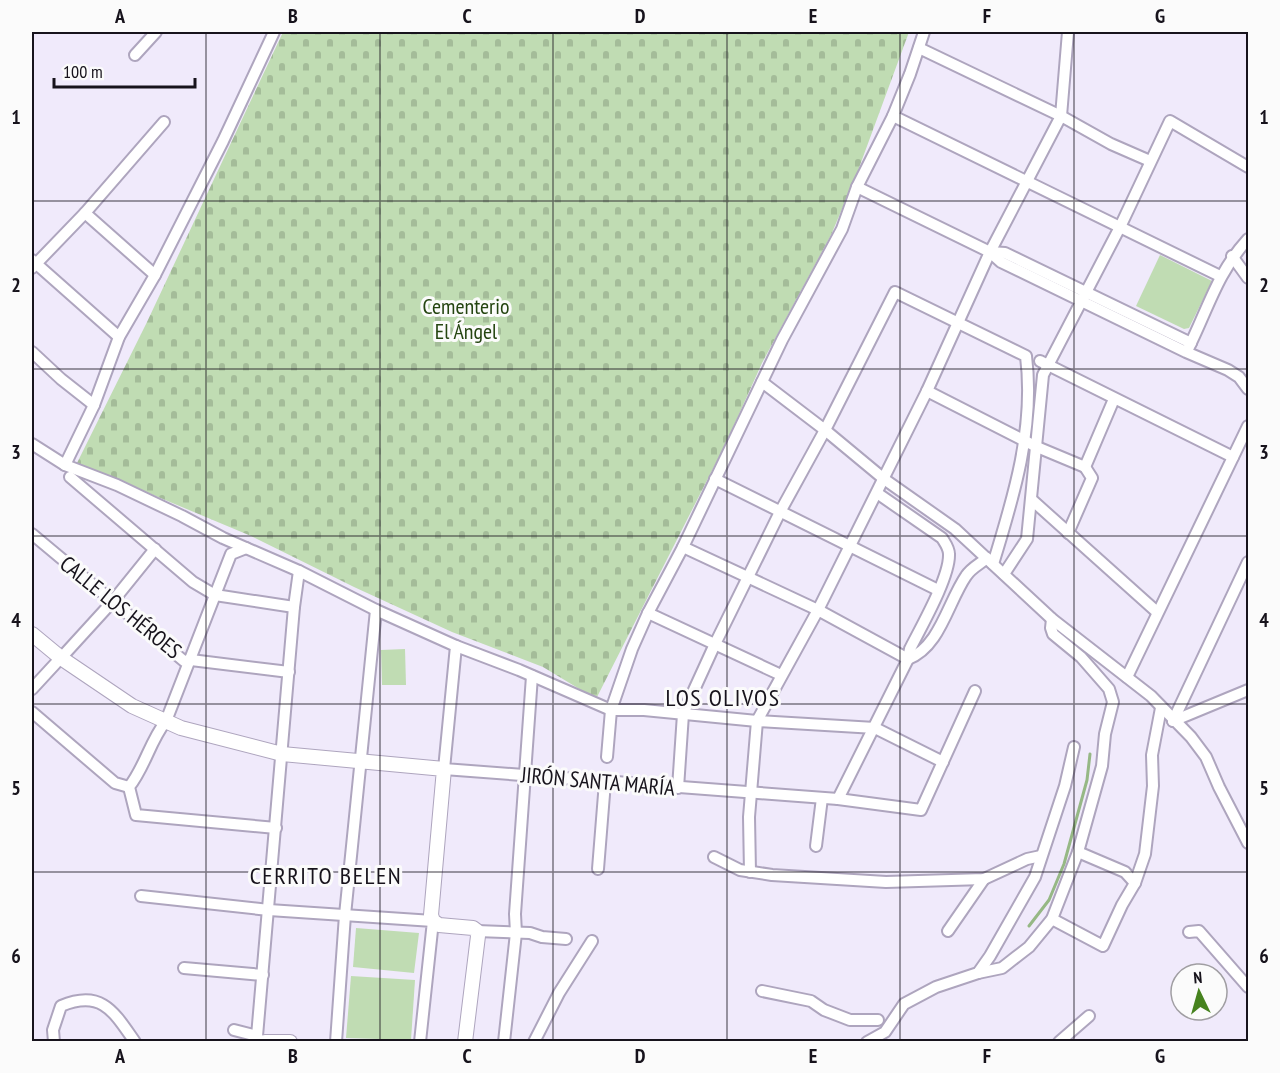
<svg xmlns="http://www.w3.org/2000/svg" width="1280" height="1073" font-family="'PT Sans Narrow',sans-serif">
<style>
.cemetery{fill:url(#cemetery-stones)}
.green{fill:#c0dcb3}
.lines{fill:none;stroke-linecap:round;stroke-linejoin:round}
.stream{stroke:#96b885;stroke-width:3}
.street-casing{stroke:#aea5be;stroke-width:14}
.secondary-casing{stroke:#aea5be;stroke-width:16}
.street{stroke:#fff;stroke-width:10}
.secondary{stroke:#fff;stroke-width:14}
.grid{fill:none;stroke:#17131c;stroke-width:1.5;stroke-opacity:0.55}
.labels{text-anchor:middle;stroke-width:6;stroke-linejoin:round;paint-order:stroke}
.park-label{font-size:22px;fill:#254511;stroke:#fbfbfb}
.street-label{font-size:22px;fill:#17131c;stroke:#fbfbfb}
.neighbourhood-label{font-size:24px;letter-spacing:1.5px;fill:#17131c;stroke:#fbfbfb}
.neatline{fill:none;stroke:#17131c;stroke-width:2}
.grid-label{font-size:20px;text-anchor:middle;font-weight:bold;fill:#17131c}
</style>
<defs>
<pattern id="cemetery-stones" width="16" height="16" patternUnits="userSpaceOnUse" patternTransform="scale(1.5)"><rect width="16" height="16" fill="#c0dcb3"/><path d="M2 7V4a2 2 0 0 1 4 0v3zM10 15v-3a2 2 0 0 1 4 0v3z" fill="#a4bc99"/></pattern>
</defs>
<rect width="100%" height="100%" fill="#f0eafb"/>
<polygon class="cemetery" points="283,32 909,32 856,176 831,235 762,363 726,443 596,699 543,667 452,632 354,587 251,536 77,463 147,322"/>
<g class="green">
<polygon points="1160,255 1212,281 1189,328 1184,329 1136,306"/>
<polygon points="405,649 406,685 382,685 381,650"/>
<polygon points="356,928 419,933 414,973 353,967"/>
<polygon points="351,976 415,980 411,1040 346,1038"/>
</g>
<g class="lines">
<polyline class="stream" points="1029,926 1049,900 1064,864 1087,780 1090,754"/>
<g class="street-casing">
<g id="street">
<polyline points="919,48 1061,116 1111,144 1150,161"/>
<polyline points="135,55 156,32"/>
<polyline points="893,116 1220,276"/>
<polyline points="857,187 990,252 1001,262 1186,352 1228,370 1239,377 1248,389"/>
<polyline points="85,213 155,275"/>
<polyline points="990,252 1005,253 1191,343"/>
<polyline points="1232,256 1248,278"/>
<polyline points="32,260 119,337"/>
<polyline points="32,268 85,213 164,122"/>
<path d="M1188,349c20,-40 29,-76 60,-110"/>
<polyline points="32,352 61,379 94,405"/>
<polyline points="1040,361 1233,457"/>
<polyline points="762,382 825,430 884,479 955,529 1052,619 1151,696 1191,737 1206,757 1219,787 1248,843"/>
<polyline points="927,391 1037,447 1085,467 1114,399"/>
<polyline points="32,444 65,465 117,485 182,516 223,538 299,571 376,610 456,646 444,769 838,799 921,810 975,691"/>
<polyline points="65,465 94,405 119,337 155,275 223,141 274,32"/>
<polyline points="70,477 193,582 215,595 294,607"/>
<polyline points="715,479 938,590"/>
<polyline points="1032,500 1157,612"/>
<polyline points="1068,533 1092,478 1085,467"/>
<polyline points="32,534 184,661 191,660 289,672"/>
<path d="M683,547l135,63 90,49c32,-12 40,-57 58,-83 5,-8 14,-12 21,-18"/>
<path d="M246,548l-15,6 -65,167c-16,20 -21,46 -37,66l7,28 140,13"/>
<polyline points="1004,574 1027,539 1043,375 1120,227 1170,121 1248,167"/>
<polyline points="648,613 781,675"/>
<polyline points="456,646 519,670 611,710 644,710 757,721 875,728 943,762"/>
<polyline points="61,658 113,601 155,549"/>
<polyline points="1127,677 1248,426"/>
<polyline points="32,689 56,663"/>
<polyline points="32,712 115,783 129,787"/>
<polyline points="1173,721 1248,562"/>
<polyline points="1173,721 1248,690"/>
<polyline points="607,757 611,710 632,649 648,613 683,547 782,340 842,229 857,187 893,116 910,74 924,32"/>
<path d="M678,788l5,-74 32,-70 65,-132 45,-82 70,-138 131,64c9,71 -12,140 -33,208"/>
<path d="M838,799l70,-140 2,-10c11,-22 40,-72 39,-95 0,-6 -4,-11 -7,-16l-65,-45"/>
<polyline points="816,846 822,798"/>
<polyline points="1078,852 1125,872 1135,883"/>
<polyline points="714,857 740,870 772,875 886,882 984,879 1027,859 1041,856"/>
<polyline points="598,869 605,782"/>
<polyline points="750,872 749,817 757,721 818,610 927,391 990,252 1061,116 1068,32"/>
<polyline points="141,896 269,910 433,921 420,1042"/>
<polyline points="1052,919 1103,946 1122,905 1135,883 1145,854 1153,786 1152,755 1161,708"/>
<polyline points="477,931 530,933 542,937 566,939"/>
<polyline points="948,931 984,879"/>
<polyline points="1189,932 1199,931 1248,987"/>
<polyline points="184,968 263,975"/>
<polyline points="978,973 1002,968 1016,957 1029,947 1052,919 1078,852 1102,766 1105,734 1113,702 1109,689 1081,657 1053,634 1051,628 1052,619"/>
<polyline points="762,991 811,1001 824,1010 850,1020 878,1020"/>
<polyline points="234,1030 257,1036"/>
<path d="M54,1042l-1,-12 8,-24c41,-17 53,6 74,36"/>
<polyline points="260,1042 257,1036 294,607 299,571"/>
<polyline points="336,1042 345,915 376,610"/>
<polyline points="504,1042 516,933 515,914 532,676"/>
<polyline points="534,1042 559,993 592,941"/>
<polyline points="867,1042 885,1032 904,1004 936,987 978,973 990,956 1035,877 1065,786 1074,747"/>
<polyline points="1059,1042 1089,1016"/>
</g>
</g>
<g class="secondary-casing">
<g id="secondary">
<polyline points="32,634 61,658 132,706 181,728 282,754 444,769 431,915 433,921 439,925 473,928 477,931 478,936 465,1042"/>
<polyline points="265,1042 290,1042"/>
</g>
</g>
<use href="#street" class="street"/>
<use href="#secondary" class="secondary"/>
</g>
<path class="grid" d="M206,32v1010M380,32v1010M553,32v1010M727,32v1010M900,32v1010M1074,32v1010M32,201h1216M32,369h1216M32,536h1216M32,704h1216M32,872h1216"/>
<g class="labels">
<g class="park-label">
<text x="466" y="314">Cementerio<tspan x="466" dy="25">El Ángel</tspan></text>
</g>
<g class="street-label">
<text transform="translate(121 607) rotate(39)" y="8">CALLE LOS HÉROES</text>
<text transform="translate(598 781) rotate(5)" y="8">JIRÓN SANTA MARÍA</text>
</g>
<g class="neighbourhood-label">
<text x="723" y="706">LOS OLIVOS</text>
<text x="326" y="884">CERRITO BELEN</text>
</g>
</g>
<rect width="1280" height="1073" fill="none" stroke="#fbfbfb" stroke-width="66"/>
<g transform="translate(1199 992) rotate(355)"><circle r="28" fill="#fbfbfb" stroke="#a09ea2" stroke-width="1.5"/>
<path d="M0-4.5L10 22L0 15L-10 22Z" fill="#46821e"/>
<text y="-9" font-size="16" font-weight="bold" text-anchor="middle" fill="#17131c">N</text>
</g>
<path d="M54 78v9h141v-9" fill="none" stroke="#17131c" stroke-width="3"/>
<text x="63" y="78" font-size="18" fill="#17131c" stroke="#fbfbfb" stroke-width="4.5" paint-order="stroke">100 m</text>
<rect x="33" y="33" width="1214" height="1007" class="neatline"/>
<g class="grid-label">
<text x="120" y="23">A</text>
<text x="293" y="23">B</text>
<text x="467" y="23">C</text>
<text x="640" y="23">D</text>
<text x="813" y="23">E</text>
<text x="987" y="23">F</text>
<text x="1160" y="23">G</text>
<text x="16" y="124">1</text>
<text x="1264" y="124">1</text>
<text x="16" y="292">2</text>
<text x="1264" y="292">2</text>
<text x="16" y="459">3</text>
<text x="1264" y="459">3</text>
<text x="16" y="627">4</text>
<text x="1264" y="627">4</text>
<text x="16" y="795">5</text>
<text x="1264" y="795">5</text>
<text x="16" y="963">6</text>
<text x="1264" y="963">6</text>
<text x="120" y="1063">A</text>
<text x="293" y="1063">B</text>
<text x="467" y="1063">C</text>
<text x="640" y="1063">D</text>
<text x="813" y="1063">E</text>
<text x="987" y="1063">F</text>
<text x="1160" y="1063">G</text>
</g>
</svg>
